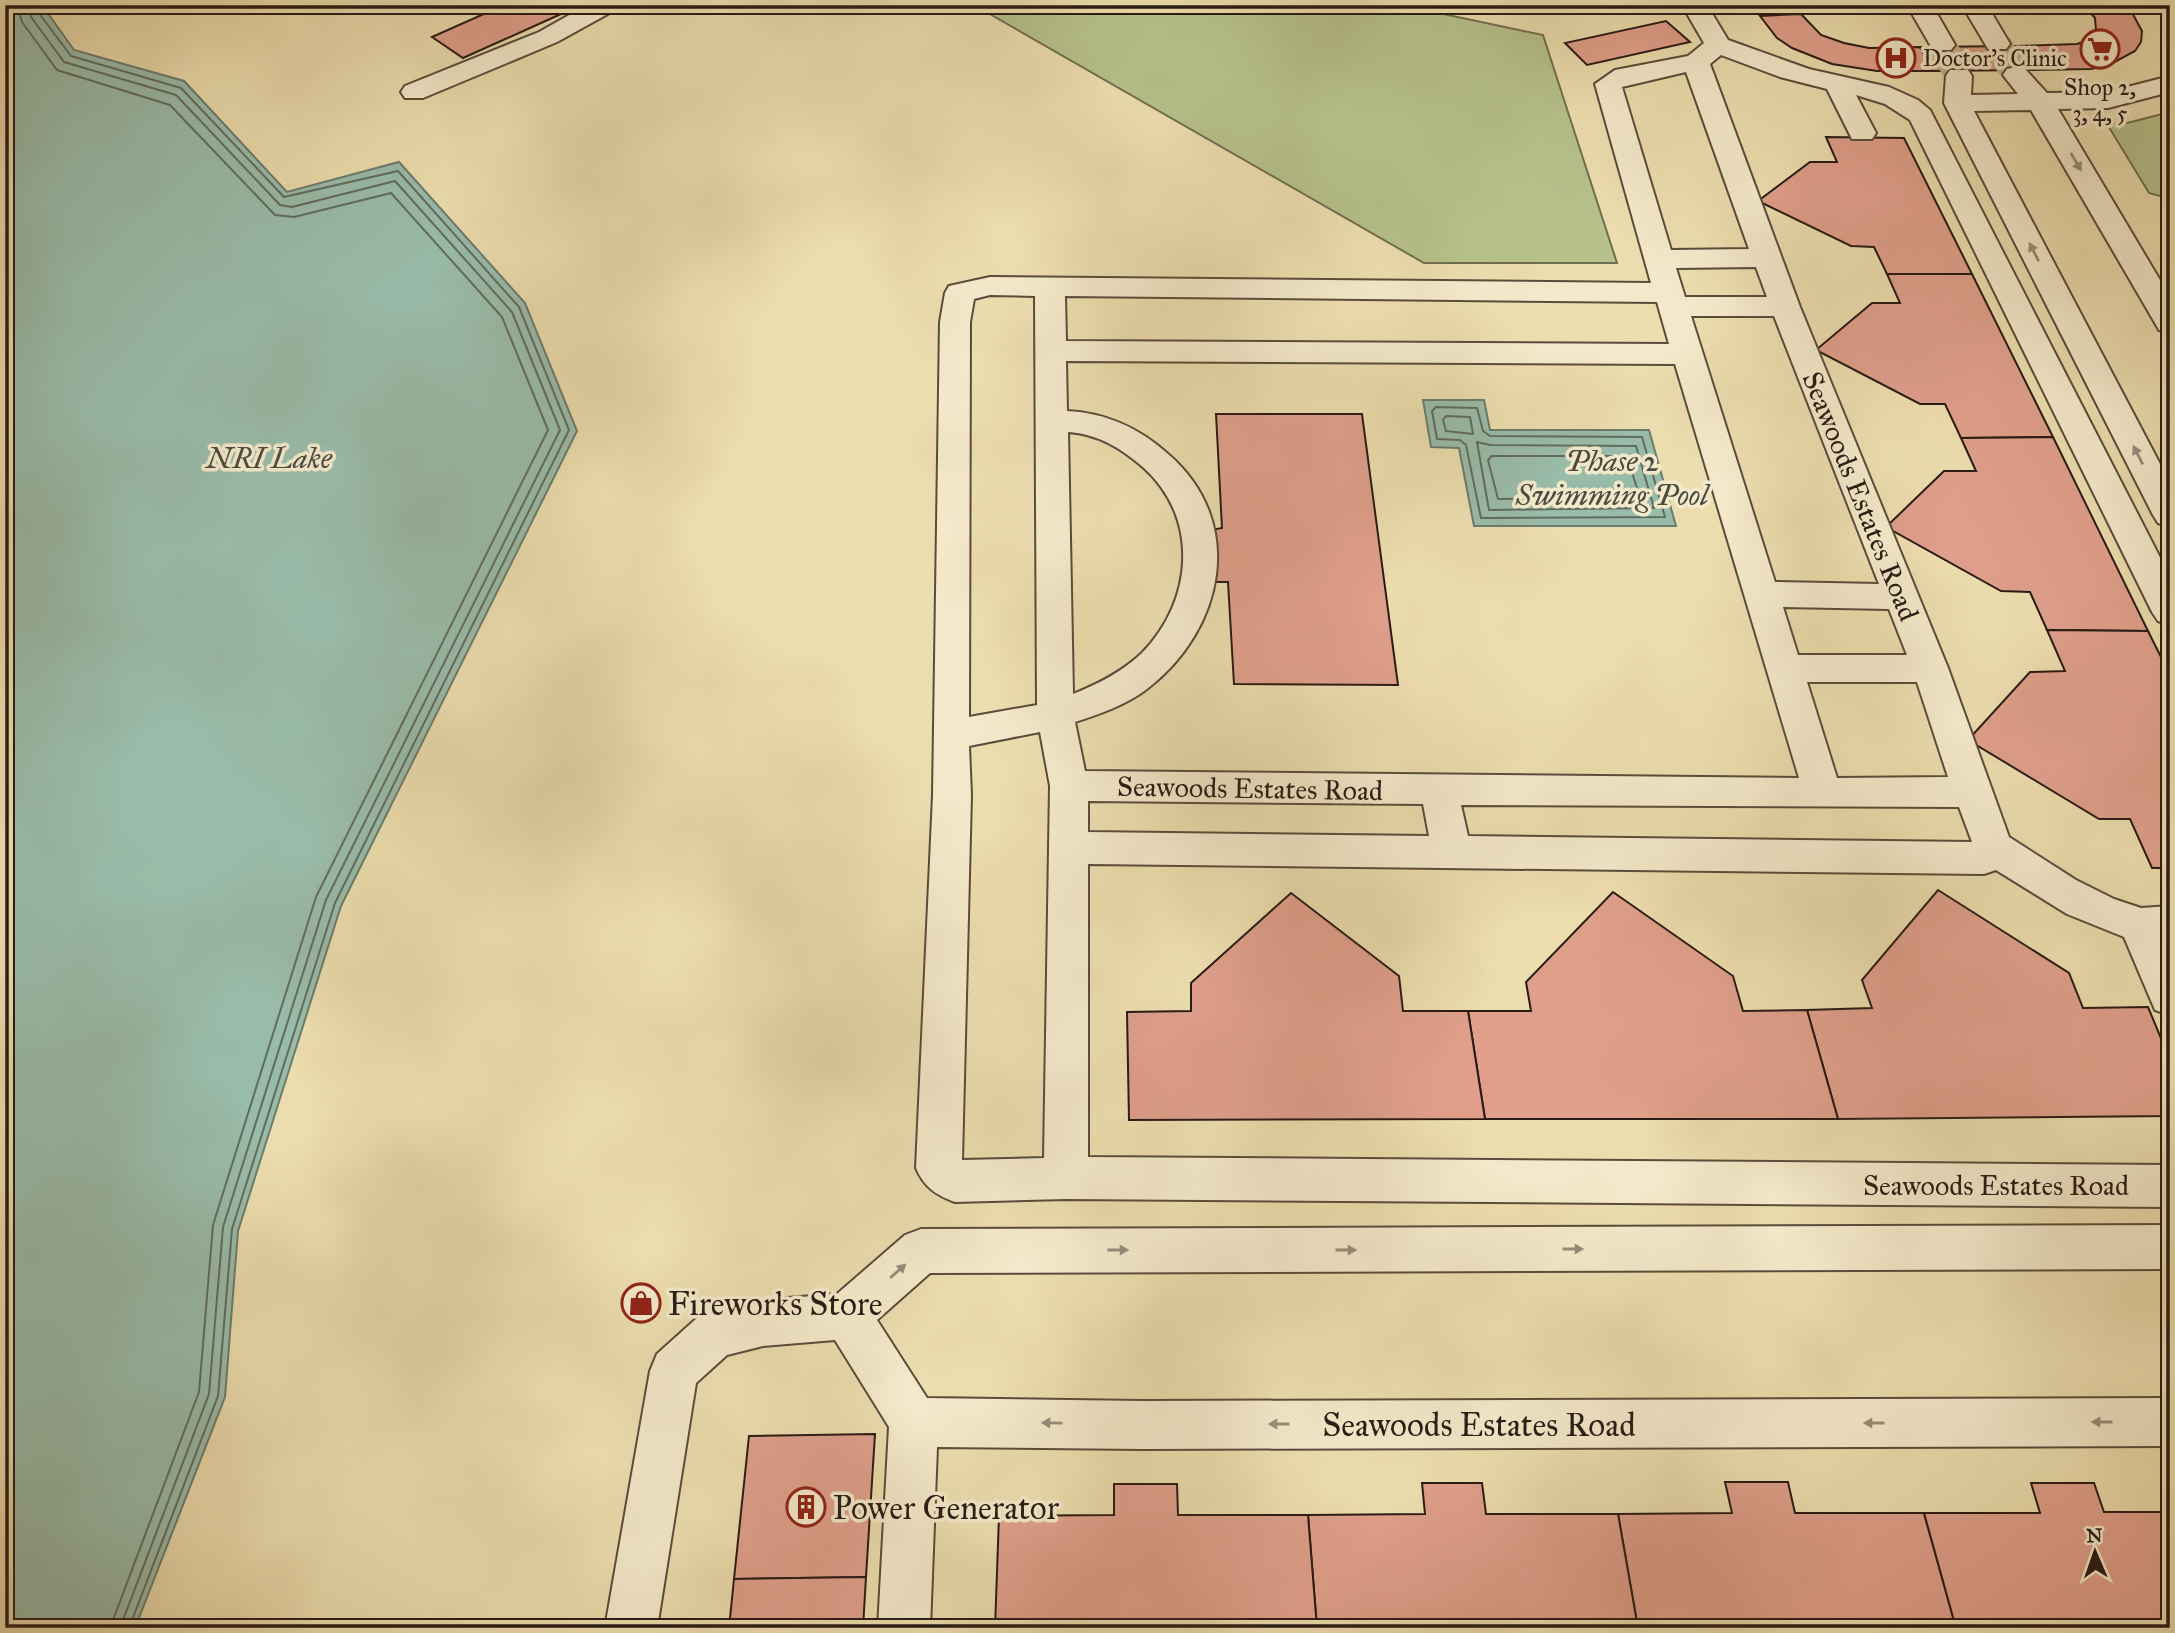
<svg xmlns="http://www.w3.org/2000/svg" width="2175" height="1633" font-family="'IM FELL Great Primer',serif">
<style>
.green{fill:#b6c18b;stroke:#706e50;stroke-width:2}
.water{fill:#99bcaa;stroke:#6c7c6e;stroke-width:2}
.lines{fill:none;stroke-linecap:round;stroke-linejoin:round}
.shore{stroke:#616c60;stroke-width:2}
.building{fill:#df9f8b;stroke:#291b15;stroke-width:2}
.street-tunnel{stroke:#c5b68f;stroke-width:28;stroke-dasharray:28 14;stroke-linecap:butt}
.street-casing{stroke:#5a4c3b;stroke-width:4}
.street{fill:#f3e9ca;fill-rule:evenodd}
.oneway{fill:#988c79}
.labels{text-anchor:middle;stroke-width:7;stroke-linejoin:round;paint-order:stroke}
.far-poi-label{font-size:23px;fill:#291b15;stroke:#f3e9ca;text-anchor:start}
.street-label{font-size:28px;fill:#291b15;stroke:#f3e9ca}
.water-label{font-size:30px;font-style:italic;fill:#4b4b42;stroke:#f3e9ca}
.near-poi-label{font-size:33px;fill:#291b15;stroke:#f3e9ca;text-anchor:start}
.near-street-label{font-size:33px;fill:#291b15;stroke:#f3e9ca}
</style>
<rect width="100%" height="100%" fill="#ecddae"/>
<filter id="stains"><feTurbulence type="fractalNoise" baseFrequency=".00286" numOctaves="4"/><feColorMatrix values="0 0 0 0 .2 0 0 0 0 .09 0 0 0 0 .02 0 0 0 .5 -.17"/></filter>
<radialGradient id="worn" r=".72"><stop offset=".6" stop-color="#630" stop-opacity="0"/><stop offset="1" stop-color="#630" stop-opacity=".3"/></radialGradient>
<g class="green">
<polygon points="995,5 1401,5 1543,35 1617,263 1424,263 988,13"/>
<polygon points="2170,112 2170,199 2149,193 2107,124 2127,123"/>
</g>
<g class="water">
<polygon points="5,5 42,5 74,50 184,81 287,192 399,162 525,303 577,431 341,906 238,1231 225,1397 135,1628 5,1628"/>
<polygon points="1423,400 1484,400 1490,430 1649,430 1676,526 1474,526 1459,448 1431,447"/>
</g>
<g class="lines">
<g class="shore">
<polyline points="17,5 22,22 57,70 170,105 275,215 294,217 391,193 502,317 548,430 316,897 213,1225 199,1392 110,1628"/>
<polyline points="28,5 31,17 64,62 176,95 280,205 292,207 395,181 512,312 560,430 326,900 223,1227 209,1394 120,1628"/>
<polyline points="37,5 38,12 71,56 181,88 284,197 398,171 519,307 569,430 335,903 232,1229 218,1396 129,1628"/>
<polygon points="1436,407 1477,408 1483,431 1490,436 1642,437 1665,517 1481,518 1466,445 1460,440 1437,439 1432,411"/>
<polygon points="1446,416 1470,417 1473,434 1446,431 1443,420"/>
<polygon points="1477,442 1490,445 1636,446 1654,508 1489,510"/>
<polygon points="1492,456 1627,456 1640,498 1498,499 1488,460"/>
</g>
</g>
<g class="building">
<polygon points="504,5 581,5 463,58 432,37"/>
<polygon points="2130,9 2142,31 2141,42 2135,51 2109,65 2091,69 2031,70 2016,46 2077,44 2086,41 2096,31 2095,18 2088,10"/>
<polygon points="1801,14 1821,35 1844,43 1869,48 1920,47 1933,71 1877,71 1832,64 1792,48 1777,38 1760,16"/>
<polygon points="1666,21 1690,42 1587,65 1565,43"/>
<polygon points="2016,46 2031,70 1933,71 1920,47"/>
<polygon points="1826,137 1904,138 1972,274 1887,274 1874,247 1851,246 1758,201 1810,162 1837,162"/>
<polygon points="1887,274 1972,274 2053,437 1961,438 1945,404 1920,404 1816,350 1872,303 1900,303"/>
<polygon points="1216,414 1362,414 1398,685 1234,684 1228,582 1213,582 1211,530 1222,528"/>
<polygon points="2053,437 2148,631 2047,630 2030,592 2001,591 1886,527 1944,471 1976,471 1961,438"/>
<polygon points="2047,630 2148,631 2170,675 2170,868 2152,868 2130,819 2099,819 1968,740 2030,672 2065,671"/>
<polygon points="1938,890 2069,973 2083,1008 2148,1007 2170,1060 2170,1116 1838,1119 1807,1010 1872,1008 1862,980"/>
<polygon points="1613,892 1733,976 1743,1011 1807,1010 1838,1119 1485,1119 1468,1011 1531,1011 1526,982"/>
<polygon points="1291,893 1399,976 1403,1011 1468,1011 1485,1119 1129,1120 1127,1012 1191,1011 1191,983"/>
<polygon points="875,1434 866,1577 734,1579 749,1436"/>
<polygon points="1725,1482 1788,1482 1795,1513 1924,1513 1956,1628 1638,1628 1618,1514 1732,1513"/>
<polygon points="1422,1483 1482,1483 1486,1514 1618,1514 1638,1628 1317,1628 1308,1515 1425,1514"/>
<polygon points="2031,1483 2094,1483 2104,1512 2170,1512 2170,1628 1956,1628 1924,1513 2040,1513"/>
<polygon points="1114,1484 1177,1484 1178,1515 1308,1515 1317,1628 995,1628 999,1516 1114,1515"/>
<polygon points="866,1577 863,1628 729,1628 734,1579"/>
</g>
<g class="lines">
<g class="street-tunnel">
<polyline points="1997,44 2016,75"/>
<polyline points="1942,45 1959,76"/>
</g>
<g class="street-casing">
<g id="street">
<polygon points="587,5 618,5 615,10 557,42 423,98 405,98 401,92 405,86 539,32"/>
<path d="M1682,5h25l21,35 81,29 80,18 29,13 12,10 240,467v48l-12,-4 -6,-9 -242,-492 -25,-16 -29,-9 20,38 -4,6h-20l-25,-50 -47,-12 -59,-22 -11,9 90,243 148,361 61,169 67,43 38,19 27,9 29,-2v34h-4l4,8v67l-15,-5 -31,-73 -57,-23 -71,-44 -12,4 -896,-10v293l1082,8v42l-1104,-8 -111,3c-19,-7 -31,-15 -39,-34l17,-373 7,-473 5,-29 4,-7 41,-9 661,6 -56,-199 20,-14 73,-14 16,-13zM1686,72l63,177 -78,1 -49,-163zM1756,267l11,30h-82l-9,-29zM990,295l45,1 2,409 -68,12 1,-395 4,-23zM1065,296l592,6 12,42 -603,-3zM1691,316h83l105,268 -104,-2zM1066,361l609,3 124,414 -714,-7 -10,-49c25,-8 51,-17 72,-33 77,-59 100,-167 21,-235 -29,-26 -61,-41 -101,-43zM1068,432c30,2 53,16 76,36 56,51 49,133 -2,185 -20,19 -44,31 -69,41zM1783,607l106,2 18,46h-109zM1807,682h110l31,95 -111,1zM1040,732l10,54 -6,372 -82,2 9,-365 -2,-49zM1088,801l335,3 6,32 -341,-4zM1461,805l498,2 13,35 -504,-6z"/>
<polygon points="1907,5 1932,5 1955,45 1951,50 1933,50"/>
<polygon points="1962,5 1987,5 2010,44 2006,49 1988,49"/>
<polygon points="2016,67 2025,69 2047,93 2108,92 2170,76 2170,92 2108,108 2058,109 2170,297 2170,333 2159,330 2155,323 2031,110 1974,111 2170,483 2170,527 2158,523 2153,515 1944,103 1946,76 1950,70 1968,70 1972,76 1971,95 2018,94 2003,75 2007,69"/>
<polygon points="2170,1225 2170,1269 930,1273 877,1320 927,1398 1143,1401 2170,1398 2170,1446 1143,1449 937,1447 930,1628 878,1628 889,1427 835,1340 763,1346 727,1355 696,1383 657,1628 605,1628 650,1371 657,1354 697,1318 763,1300 837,1294 905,1235 921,1229"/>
</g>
</g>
<use href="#street" class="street"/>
</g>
<defs><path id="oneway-solid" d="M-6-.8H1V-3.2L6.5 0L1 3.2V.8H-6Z" transform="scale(1.75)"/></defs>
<g class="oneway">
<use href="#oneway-solid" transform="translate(2076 162) rotate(60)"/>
<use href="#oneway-solid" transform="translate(2034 252) rotate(-117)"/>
<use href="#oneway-solid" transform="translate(2138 455) rotate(-117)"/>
<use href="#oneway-solid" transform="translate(1573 1249)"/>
<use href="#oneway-solid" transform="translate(1118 1250)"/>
<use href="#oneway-solid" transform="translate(1346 1250)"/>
<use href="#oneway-solid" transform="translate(898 1271) rotate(-41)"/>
<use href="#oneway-solid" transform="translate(2102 1422) rotate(180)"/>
<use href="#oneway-solid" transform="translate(1052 1423) rotate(-179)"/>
<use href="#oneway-solid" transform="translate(1874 1423) rotate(180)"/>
<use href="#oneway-solid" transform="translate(1279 1424) rotate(180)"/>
</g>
<defs>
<g id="supermarket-ring" transform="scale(2.0125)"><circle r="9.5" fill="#f3e9ca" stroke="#8f2418" stroke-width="1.5"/><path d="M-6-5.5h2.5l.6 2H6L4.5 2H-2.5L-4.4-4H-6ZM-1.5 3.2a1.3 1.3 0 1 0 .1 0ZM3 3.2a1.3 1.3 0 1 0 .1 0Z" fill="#8f2418"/></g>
<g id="hospital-ring" transform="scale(2.0125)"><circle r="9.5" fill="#f3e9ca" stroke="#8f2418" stroke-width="1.5"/><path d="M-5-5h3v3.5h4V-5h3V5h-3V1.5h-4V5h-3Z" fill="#8f2418"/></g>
<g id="shop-ring" transform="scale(2.0125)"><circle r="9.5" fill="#f3e9ca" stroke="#8f2418" stroke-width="1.5"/><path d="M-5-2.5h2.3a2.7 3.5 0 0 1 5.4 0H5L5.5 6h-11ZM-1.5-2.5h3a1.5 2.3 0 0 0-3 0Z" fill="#8f2418"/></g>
<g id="building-ring" transform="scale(2.0125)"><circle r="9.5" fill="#f3e9ca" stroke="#8f2418" stroke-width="1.5"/><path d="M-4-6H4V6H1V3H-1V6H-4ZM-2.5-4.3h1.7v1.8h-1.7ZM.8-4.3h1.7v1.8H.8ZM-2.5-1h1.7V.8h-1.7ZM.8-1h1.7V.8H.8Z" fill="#8f2418"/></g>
</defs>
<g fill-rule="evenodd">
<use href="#supermarket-ring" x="2100" y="49"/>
<use href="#hospital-ring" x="1896" y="58"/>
<use href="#shop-ring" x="641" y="1303"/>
<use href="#building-ring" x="806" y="1507"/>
</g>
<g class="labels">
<g class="far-poi-label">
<text x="1923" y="66">Doctor's Clinic</text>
<text x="2100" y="95" text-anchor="middle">Shop 2,<tspan x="2100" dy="26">3, 4, 5</tspan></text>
</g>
<g class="street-label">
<text transform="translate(1861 496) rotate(68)" y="10">Seawoods Estates Road</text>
<text transform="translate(1250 788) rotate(1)" y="10">Seawoods Estates Road</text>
<text x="1996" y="1195">Seawoods Estates Road</text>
</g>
<g class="water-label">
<text x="269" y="468">NRI Lake</text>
<text x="1612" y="471">Phase 2<tspan x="1612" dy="34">Swimming Pool</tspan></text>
</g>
<g class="near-poi-label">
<text x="668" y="1315">Fireworks Store</text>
<text x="833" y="1519">Power Generator</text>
</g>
<g class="near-street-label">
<text x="1479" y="1436">Seawoods Estates Road</text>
</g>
</g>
<rect width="2175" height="1633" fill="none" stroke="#ecddae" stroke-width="28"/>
<rect x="7" y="7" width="2161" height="1619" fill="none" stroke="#291b15" stroke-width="3.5"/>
<rect x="14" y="14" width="2147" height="1605" fill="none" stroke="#291b15" stroke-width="2"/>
<g transform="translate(2095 1552) rotate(358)" stroke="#f3e9ca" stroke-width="5" paint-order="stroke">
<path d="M0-5L12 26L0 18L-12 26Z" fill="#291b15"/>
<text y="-10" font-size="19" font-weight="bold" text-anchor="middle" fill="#291b15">N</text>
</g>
<rect width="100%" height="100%" filter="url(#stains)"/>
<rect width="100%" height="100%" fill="url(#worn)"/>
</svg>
